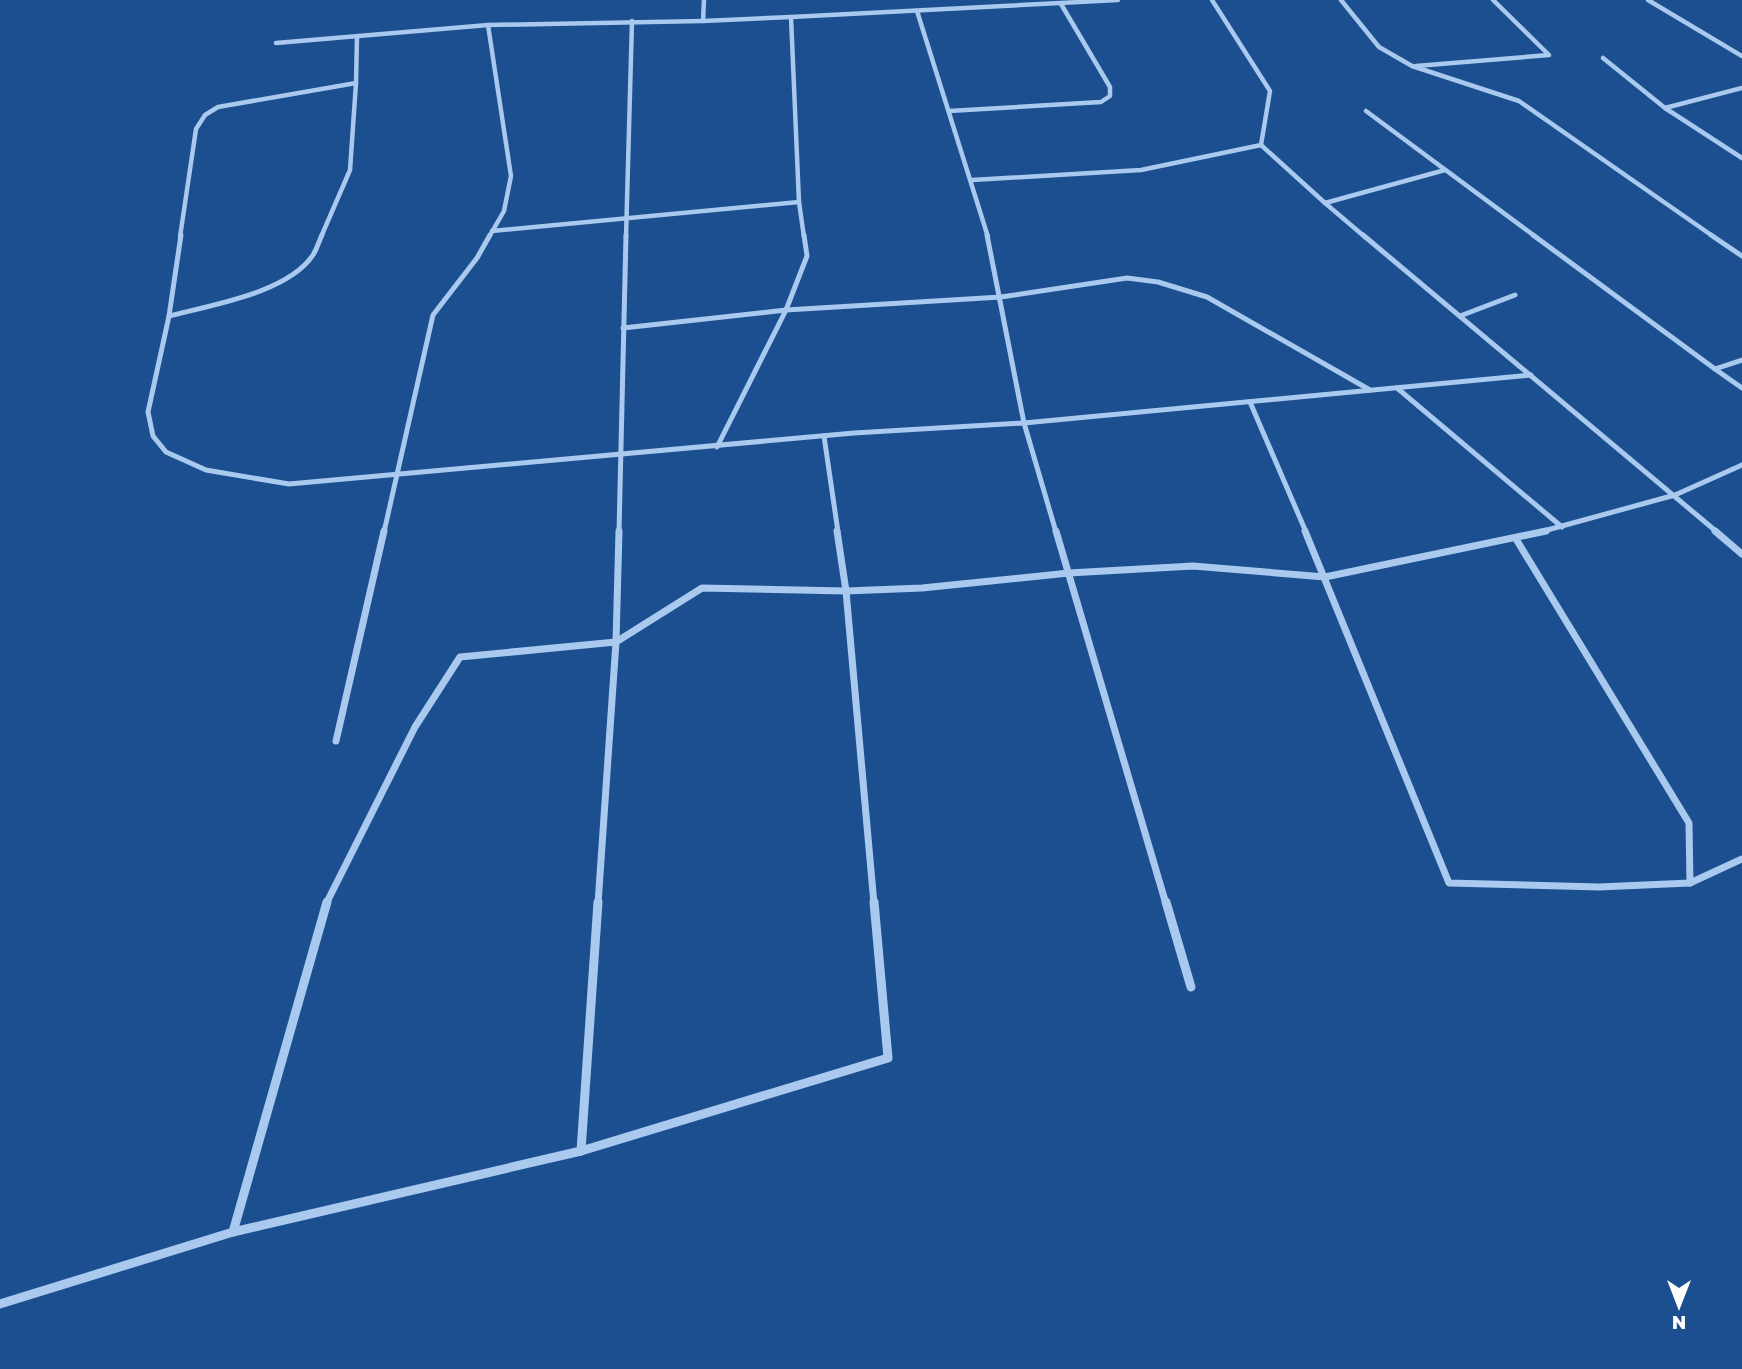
<svg xmlns="http://www.w3.org/2000/svg" width="1742" height="1369" font-family="'Golos Text',sans-serif">
<style>
.lines{fill:none;stroke-linecap:round;stroke-linejoin:round}
.street-far3{stroke:#a9c9ee;stroke-width:4.5}
.street-far2{stroke:#a9c9ee;stroke-width:5}
.street-far1{stroke:#a9c9ee;stroke-width:7}
.street{stroke:#a9c9ee;stroke-width:9}
</style>
<rect width="100%" height="100%" fill="#1b4f8f"/>
<g class="lines">
<g class="street-far3">
<polyline points="704,0 703,21 791,17"/>
<polyline points="1212,0 1270,91 1261,145 1325,203"/>
<polyline points="1341,0 1379,47 1412,66 1519,101 1714,237"/>
<polyline points="1648,0 1742,56"/>
<polyline points="917,11 988,237"/>
<polyline points="488,25 511,176 504,211 489,237"/>
<polyline points="276,43 488,25 703,21"/>
<polyline points="1603,58 1665,108"/>
<polyline points="1416,66 1549,55 1493,0"/>
<polyline points="1742,88 1665,108 1742,158"/>
<polyline points="949,111 1101,102 1110,96 1110,87 1061,4"/>
<polyline points="1366,111 1536,237"/>
<polyline points="972,180 1141,170 1261,145"/>
<polyline points="492,231 799,202"/>
<polyline points="180,237 196,129 205,115 218,107 356,83 357,37"/>
<polyline points="321,237 350,170 356,83"/>
<polyline points="626,237 632,21"/>
<polyline points="804,237 799,202 791,17 1118,0"/>
<polyline points="1365,237 1325,203 1445,170"/>
</g>
<g class="street-far2">
<polyline points="181,235 169,316 148,412 153,436 166,452 206,470 289,484 854,433 1024,423 1056,532"/>
<polyline points="987,235 1024,423 1531,375"/>
<polyline points="1363,235 1717,532"/>
<polyline points="1533,235 1715,369"/>
<polyline points="1711,235 1742,256"/>
<path d="M169,316c42,-11 119,-23 144,-61 4,-6 6,-14 9,-20"/>
<polyline points="1460,316 1515,295"/>
<polyline points="623,328 786,310 1001,297 1127,278 1158,282 1207,297 1370,390"/>
<polyline points="1742,360 1715,369 1742,388"/>
<polyline points="1397,388 1562,527"/>
<polyline points="1250,402 1306,532"/>
<polyline points="824,436 838,532"/>
<polyline points="717,447 786,310 807,256 804,235"/>
<polyline points="384,532 433,315 477,258 490,235"/>
<polyline points="619,532 626,235"/>
<polyline points="1540,532 1675,495 1742,465"/>
</g>
<g class="street-far1">
<polyline points="837,531 846,591 874,904"/>
<polyline points="1056,531 1166,904"/>
<polyline points="1305,531 1449,883 1599,887 1690,883 1689,823 1516,539"/>
<polyline points="1715,531 1742,554"/>
<polyline points="336,741 384,531"/>
<polyline points="1690,883 1742,859"/>
<polyline points="326,904 415,727 460,657 616,642 702,588 846,591 922,588 1069,573 1193,566 1325,577 1546,531"/>
<polyline points="598,904 616,642 619,531"/>
</g>
<g class="street">
<polyline points="1166,902 1191,987"/>
<polyline points="581,1151 598,902"/>
<polyline points="233,1232 581,1151 888,1058 874,902"/>
<polyline points="0,1304 233,1232 327,902"/>
</g>
</g>
<g transform="translate(1679 1306) rotate(180)" stroke="#1b4f8f" stroke-width="5" paint-order="stroke">
<path d="M0-5L12 26L0 18L-12 26Z" fill="#ffffff"/>
<text y="-10" font-size="19" font-weight="bold" text-anchor="middle" fill="#ffffff">N</text>
</g>
</svg>
